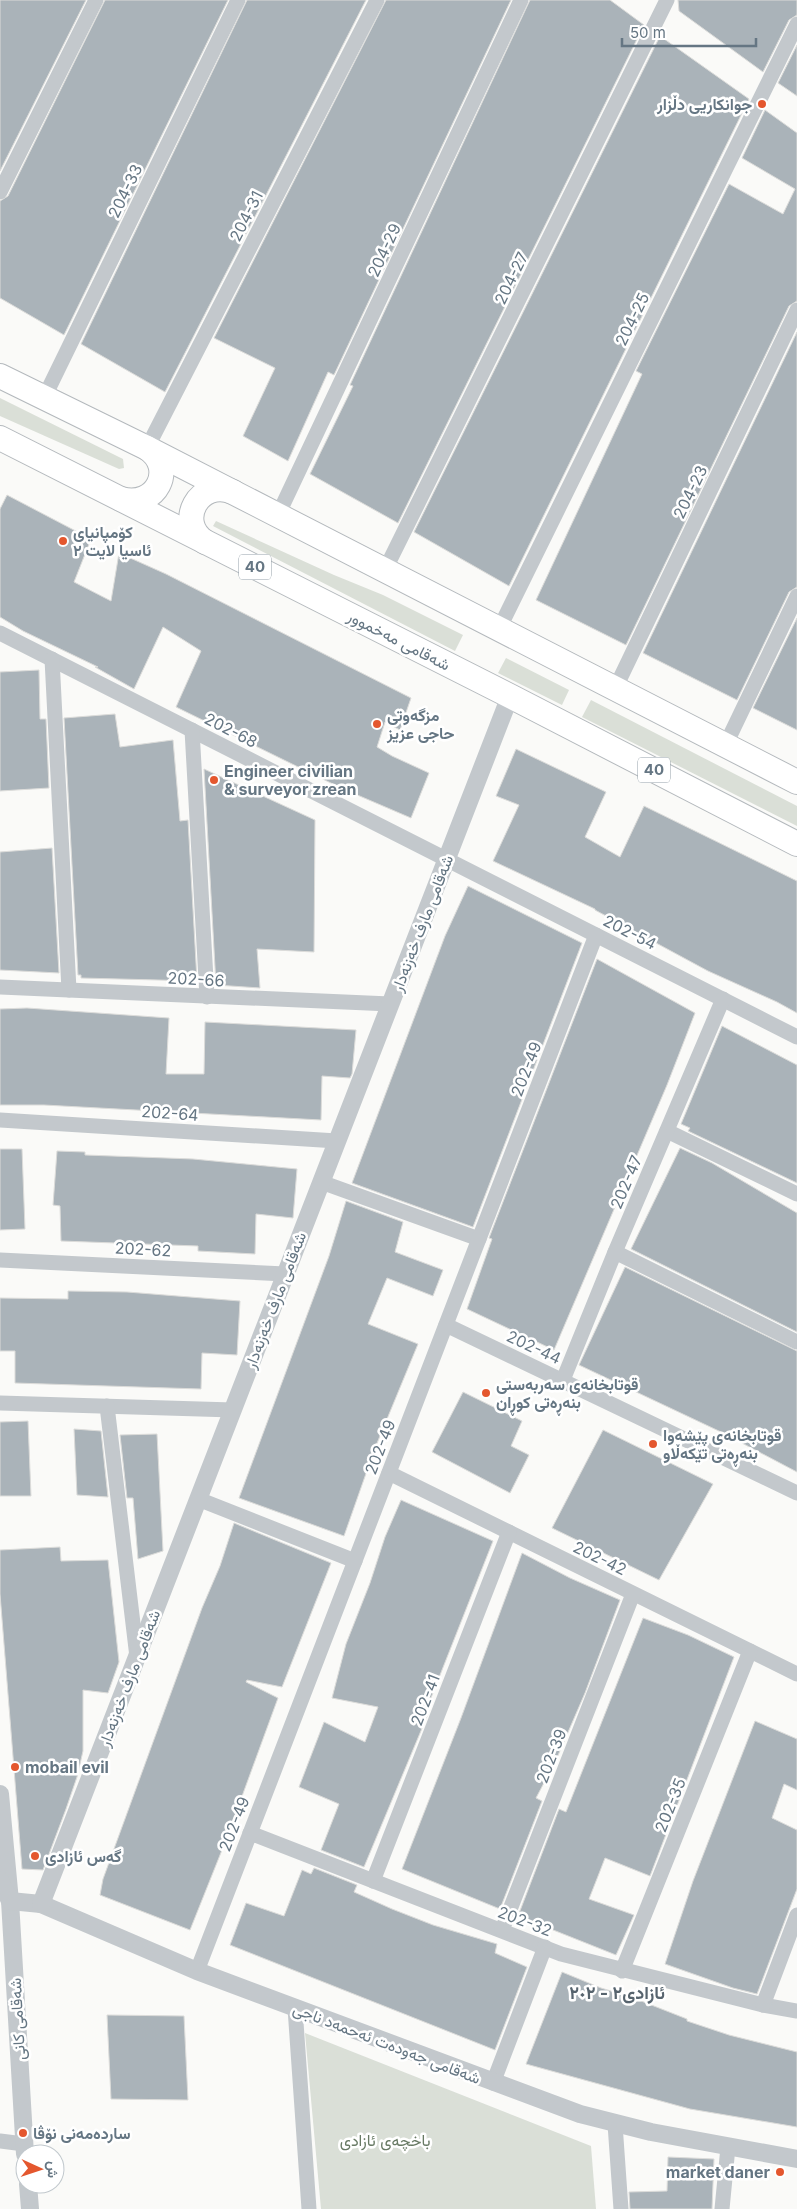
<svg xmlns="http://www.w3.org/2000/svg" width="797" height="2209" font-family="Inter,Vazirmatn,sans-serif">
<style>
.green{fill:#dadfd7}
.building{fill:#aab3b9;stroke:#dcdcda}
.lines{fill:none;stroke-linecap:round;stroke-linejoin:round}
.trunk-casing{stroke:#b4b9bd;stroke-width:26}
.minor{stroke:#c3c8cc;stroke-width:15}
.tertiary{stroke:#c3c8cc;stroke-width:18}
.trunk{stroke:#fff;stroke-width:24}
.poi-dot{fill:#e4572e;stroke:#fff;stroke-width:2}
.labels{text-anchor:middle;stroke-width:5;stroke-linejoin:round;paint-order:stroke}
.shield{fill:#fff;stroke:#939fa8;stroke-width:1}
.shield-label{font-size:15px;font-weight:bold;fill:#657683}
.poi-label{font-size:16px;font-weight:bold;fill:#657683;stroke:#fff;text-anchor:start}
.street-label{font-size:16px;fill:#657683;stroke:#fff}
.park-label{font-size:16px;fill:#687a64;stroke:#fff}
.neighbourhood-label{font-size:18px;font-weight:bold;fill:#57646e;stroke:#fff}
</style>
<rect width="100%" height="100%" fill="#fafaf8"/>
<g class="green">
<polygon points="0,398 123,459 124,468 119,469 0,416"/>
<polygon points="216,521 334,575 383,595 463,635 455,651 213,526"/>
<polygon points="506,658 569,690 562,705 498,673"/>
<polygon points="591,700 797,806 797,826 582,717"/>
<polygon points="305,2033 591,2146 596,2209 321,2209"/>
</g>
<g class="building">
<polygon points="0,0 86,0 0,171"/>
<polygon points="105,0 228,0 64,335 0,298 0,201 8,196"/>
<polygon points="247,0 366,0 165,392 81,344"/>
<polygon points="386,0 511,0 334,375 328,372 288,461 243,436 275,368 214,338"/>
<polygon points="530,0 610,0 644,25 398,523 310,474 353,386 350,385"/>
<polygon points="678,0 797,0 797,15 789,20 763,72 679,11"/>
<polygon points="660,36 749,99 509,586 414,532"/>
<polygon points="797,45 797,96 778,83"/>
<polygon points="765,110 797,133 797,301 789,306 626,645 536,600 642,374 636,371 729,184 783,214 795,189 742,158"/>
<polygon points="797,332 797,587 789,592 737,700 643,653"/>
<polygon points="7,495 91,539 74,582 111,601 119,553 166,574 411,698 400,730 385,722 377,747 392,756 429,773 411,818 341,788 176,707 201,651 163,627 134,689 95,667 98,667 23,631 0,617 0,509"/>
<polygon points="797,618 797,730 753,708"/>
<polygon points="39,670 40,719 46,719 49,788 0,791 0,672"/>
<polygon points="115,714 120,747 173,740 180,821 188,820 197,981 81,978 81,975 78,975 64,718"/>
<polygon points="516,749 606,792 585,837 620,857 644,806 797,881 797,1013 777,1002 708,971 595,910 595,909 493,861 519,805 496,796"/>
<polygon points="204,769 315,820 314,952 257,949 260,988 216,985"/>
<polygon points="52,848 59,973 0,970 0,852"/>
<polygon points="468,886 582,943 473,1227 352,1183 445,936"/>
<polygon points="597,959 695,1013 667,1085 554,1350 467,1309 492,1239 489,1238"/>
<polygon points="27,1008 169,1018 166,1074 204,1074 205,1022 356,1030 352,1074 350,1078 322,1076 321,1120 44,1105 0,1105 0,1009"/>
<polygon points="722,1026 797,1065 797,1183 688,1131 690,1128 681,1124"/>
<polygon points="680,1148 712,1163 797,1213 797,1332 631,1249"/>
<polygon points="0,1149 22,1149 25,1229 0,1230"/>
<polygon points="57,1151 85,1152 85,1155 193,1159 297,1169 293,1218 256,1214 255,1254 198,1251 198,1246 61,1241 60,1206 53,1205"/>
<polygon points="346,1201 403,1222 395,1252 443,1270 433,1296 387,1278 368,1324 418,1344 375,1448 344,1536 239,1498 329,1256"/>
<polygon points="625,1267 797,1351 797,1472 721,1432 579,1365"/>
<polygon points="68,1291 127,1292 240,1301 237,1355 202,1353 201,1389 15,1383 15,1351 0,1351 0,1298 68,1299"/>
<polygon points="463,1392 522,1421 511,1446 529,1455 510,1493 432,1452"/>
<polygon points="28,1421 31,1496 0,1496 0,1422"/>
<polygon points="74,1429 101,1431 108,1497 77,1495"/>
<polygon points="603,1430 713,1484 659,1580 552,1528"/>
<polygon points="157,1434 163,1551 138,1559 133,1498 127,1498 120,1435"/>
<polygon points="401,1500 493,1541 425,1713 428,1714 364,1867 321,1850 339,1804 299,1787 324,1722 365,1742 378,1707 332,1698 346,1644 370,1583 385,1537"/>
<polygon points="234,1523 331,1563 282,1687 247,1680 246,1682 278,1698 226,1840 190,1930 100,1895 103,1879 202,1608 220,1566"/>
<polygon points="60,1547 61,1561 108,1560 119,1662 108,1693 83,1690 83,1751 77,1777 66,1809 43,1870 22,1869 0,1594 0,1550"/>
<polygon points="522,1553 570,1578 620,1600 585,1693 556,1760 536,1798 542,1801 500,1909 402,1869 461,1718"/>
<polygon points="643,1618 688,1635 734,1657 650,1876 605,1858 600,1871 589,1899 634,1915 616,1955 518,1916 559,1809 566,1812"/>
<polygon points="755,1721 797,1739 797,1790 784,1784 772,1818 797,1830 797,1889 757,1994 733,1988 665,1964 693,1881"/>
<polygon points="314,1868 357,1885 354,1892 392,1909 433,1925 497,1944 495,1953 527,1967 495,2050 230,1945 246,1903 284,1916 302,1870 311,1874"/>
<polygon points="562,1972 601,1988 631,1997 687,2019 687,2021 729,2035 797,2052 797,2127 690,2109 526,2064"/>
<polygon points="107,2015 184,2016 188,2100 111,2099"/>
<polygon points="668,2157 714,2159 712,2209 630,2209 629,2192 667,2191"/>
</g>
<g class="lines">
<g class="trunk-casing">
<g id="trunk">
<polyline points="0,376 147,448 797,782"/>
<polyline points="0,438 510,696 797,844"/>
<path d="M121,499c35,10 56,-31 26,-51"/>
<path d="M205,542c-30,-20 -6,-64 28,-50"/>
</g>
</g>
<g class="minor">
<polyline points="0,192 96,0"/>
<polyline points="44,398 238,0"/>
<polyline points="147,448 377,0"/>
<polyline points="278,515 521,0"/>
<polyline points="385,570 667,0"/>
<polyline points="499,629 797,24"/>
<polyline points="0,633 797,1037"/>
<polyline points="52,659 69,990"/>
<polyline points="615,689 797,310"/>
<polyline points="192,730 207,997"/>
<polyline points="725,746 797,596"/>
<polyline points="0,987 390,1004"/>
<polyline points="0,1120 337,1141"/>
<polyline points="667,1131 797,1194"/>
<polyline points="321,1182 479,1239"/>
<polyline points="615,1252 797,1342"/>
<polyline points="0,1260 285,1274"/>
<polyline points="446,1325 797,1493"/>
<polyline points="563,1380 615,1252 723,999"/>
<polyline points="0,1403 233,1410"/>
<polyline points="107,1406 137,1657"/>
<polyline points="389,1473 797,1674"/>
<polyline points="198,1499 355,1561"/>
<polyline points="250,1833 561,1954 763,2005 797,2011"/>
<polyline points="373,1881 509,1532"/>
<polyline points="502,1930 633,1594"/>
<polyline points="197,1971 596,935"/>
<polyline points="622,1971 750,1651"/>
<polyline points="763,2005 797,1915"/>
<polyline points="295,2008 309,2209"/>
<polyline points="493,2083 545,1947"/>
<polyline points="615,2124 621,2209"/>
<polyline points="0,2141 24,2144"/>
<polyline points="722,2209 728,2147"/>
</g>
<g class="tertiary">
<polyline points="0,1794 10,1901 25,2154"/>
<polyline points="0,1880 10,1901 41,1904 197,1971 580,2114 651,2132 797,2159"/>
<polyline points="41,1904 510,696"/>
<polyline points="28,2184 30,2209"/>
</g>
<use href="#trunk" class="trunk"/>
</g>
<g class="poi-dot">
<circle cx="762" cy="104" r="5"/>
<circle cx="63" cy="541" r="5"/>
<circle cx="377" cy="724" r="5"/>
<circle cx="214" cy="780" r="5"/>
<circle cx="486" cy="1393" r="5"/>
<circle cx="653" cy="1444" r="5"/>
<circle cx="15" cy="1767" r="5"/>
<circle cx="35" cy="1856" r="5"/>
<circle cx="23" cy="2133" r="5"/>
<circle cx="780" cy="2172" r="5"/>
</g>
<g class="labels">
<g class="shield">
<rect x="239" y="554.5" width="32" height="25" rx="4"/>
<rect x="638" y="757.5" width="32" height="25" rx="4"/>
</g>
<g class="shield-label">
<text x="255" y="572">40</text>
<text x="654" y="775">40</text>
</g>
<g class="poi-label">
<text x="752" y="110" text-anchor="end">جوانکاریی دڵزار</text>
<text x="73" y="538">کۆمپانیای<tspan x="73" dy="18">ئاسیا لایت ٢</tspan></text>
<text x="387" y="721">مزگەوتی<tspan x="387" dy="18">حاجی عزیز</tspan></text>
<text x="224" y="777">Engineer civilian<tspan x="224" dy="18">&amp; surveyor zrean</tspan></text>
<text x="496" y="1390">قوتابخانەی سەربەستی<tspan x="496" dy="18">بنەڕەتی کوڕان</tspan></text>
<text x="663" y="1441">قوتابخانەی پێشەوا<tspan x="663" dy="18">بنەڕەتی تێکەڵاو</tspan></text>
<text x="25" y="1773">mobail evil</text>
<text x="45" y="1862">گەس ئازادی</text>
<text x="33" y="2139">ساردەمەنی نۆڤا</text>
<text x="770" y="2178" text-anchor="end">market daner</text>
</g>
<g class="street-label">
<text transform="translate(125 191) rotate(-64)" y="6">204-33</text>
<text transform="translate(246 216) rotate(-63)" y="6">204-31</text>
<text transform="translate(384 250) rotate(-65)" y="6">204-29</text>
<text transform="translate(511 278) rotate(-64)" y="6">204-27</text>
<text transform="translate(632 319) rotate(-64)" y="6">204-25</text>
<text transform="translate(690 492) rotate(-64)" y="6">204-23</text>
<text transform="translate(399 640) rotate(27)" y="6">شەقامی مەخموور</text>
<text transform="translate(231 730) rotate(27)" y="6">202-68</text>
<text transform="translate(422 923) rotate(-69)" y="6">شەقامی مارف خەزنەدار</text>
<text transform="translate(630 932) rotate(27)" y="6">202-54</text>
<text transform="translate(196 979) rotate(3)" y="6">202-66</text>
<text transform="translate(526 1069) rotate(-69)" y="6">202-49</text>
<text transform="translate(170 1113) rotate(4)" y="6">202-64</text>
<text transform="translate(626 1182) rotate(-67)" y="6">202-47</text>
<text transform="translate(143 1249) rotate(3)" y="6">202-62</text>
<text transform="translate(275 1300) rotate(-69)" y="6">شەقامی مارف خەزنەدار</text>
<text transform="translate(534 1347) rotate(25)" y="6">202-44</text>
<text transform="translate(380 1447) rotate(-69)" y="6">202-49</text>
<text transform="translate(600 1558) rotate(26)" y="6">202-42</text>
<text transform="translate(129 1678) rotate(-69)" y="6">شەقامی مارف خەزنەدار</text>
<text transform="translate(425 1700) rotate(-69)" y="6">202-41</text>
<text transform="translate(551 1756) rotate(-69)" y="6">202-39</text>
<text transform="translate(670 1805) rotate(-68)" y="6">202-35</text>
<text transform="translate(234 1824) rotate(-69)" y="6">202-49</text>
<text transform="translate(525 1921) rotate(21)" y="6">202-32</text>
<text transform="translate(17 2019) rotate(-93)" y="6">شەقامی کانی</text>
<text transform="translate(387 2043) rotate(21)" y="6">شەقامی جەودەت ئەحمەد ناجی</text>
</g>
<g class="park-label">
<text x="385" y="2146">باخچەی ئازادی</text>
</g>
<g class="neighbourhood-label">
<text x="617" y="1999">ئازادی٢ - ٢٠٢</text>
</g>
</g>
<g transform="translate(40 2169) rotate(93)"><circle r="24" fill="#ffffff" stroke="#c1c8cd"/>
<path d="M0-4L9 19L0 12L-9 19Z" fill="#e4572e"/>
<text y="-8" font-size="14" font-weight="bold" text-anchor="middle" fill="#657683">ش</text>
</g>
<path d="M622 38v8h134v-8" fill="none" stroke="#657683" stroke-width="2.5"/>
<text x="630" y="38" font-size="15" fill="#657683" stroke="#ffffff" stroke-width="4" paint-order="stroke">50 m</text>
</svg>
